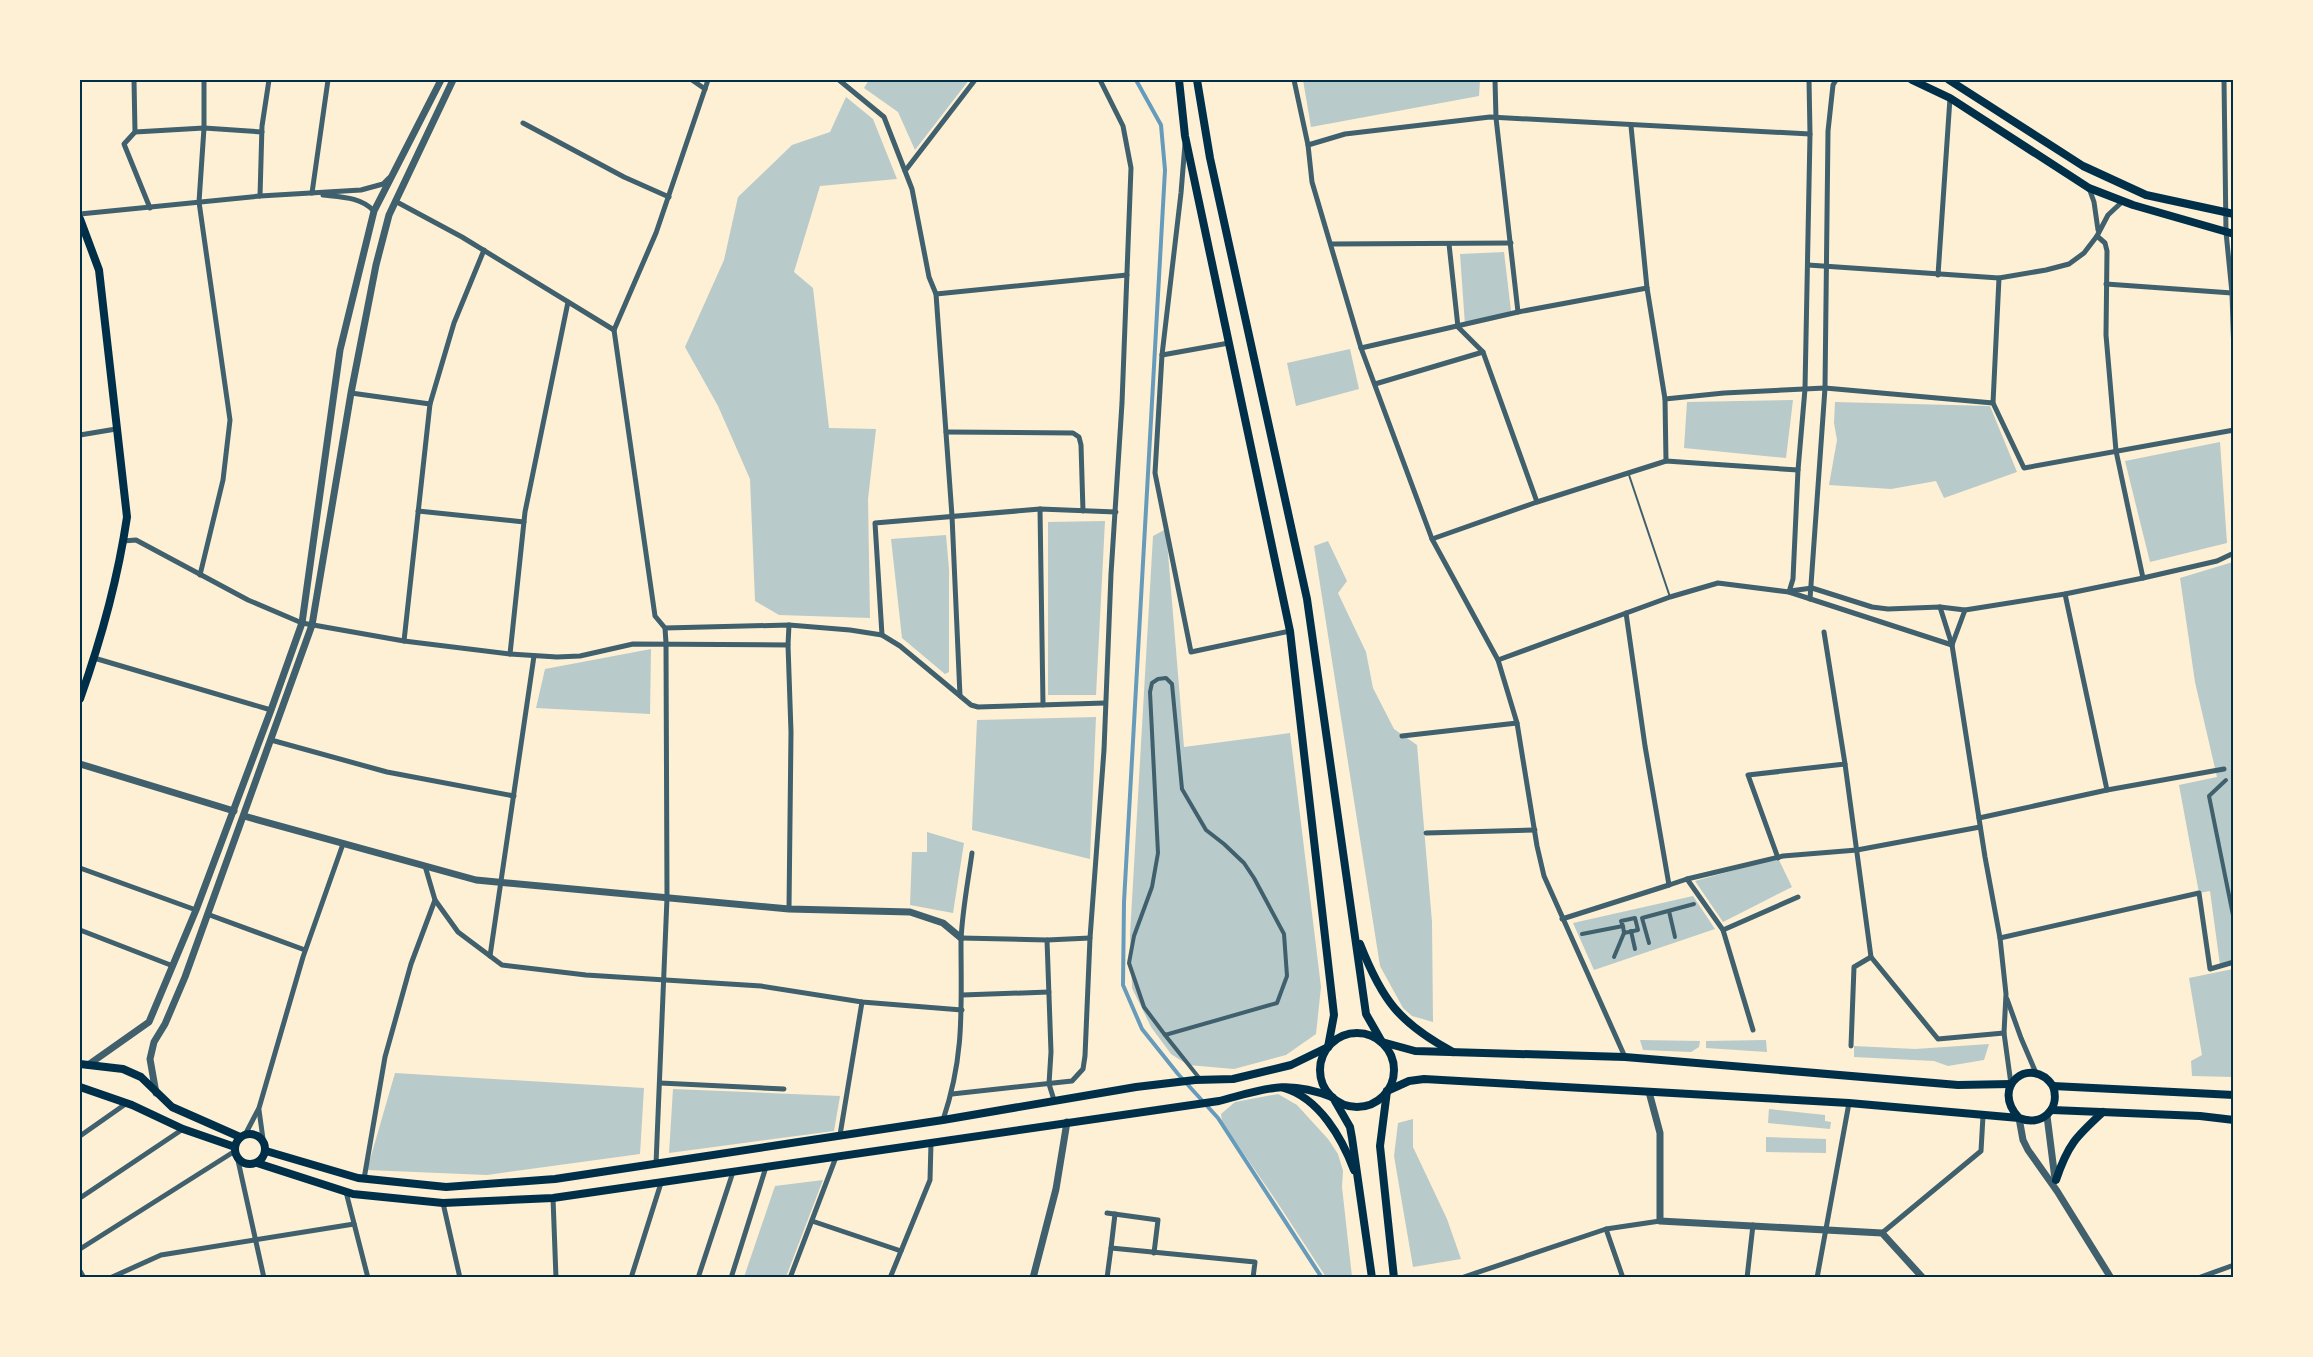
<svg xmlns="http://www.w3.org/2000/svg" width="2313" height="1357" font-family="Merriweather,serif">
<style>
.green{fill:#b9caca}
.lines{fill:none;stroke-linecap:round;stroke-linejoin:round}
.stream{stroke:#669bbc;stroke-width:4}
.service{stroke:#3f606c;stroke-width:2}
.pedestrian{stroke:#3f606c;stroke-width:4}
.minor{stroke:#3f606c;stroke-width:5}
.tertiary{stroke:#3f606c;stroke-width:7}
.secondary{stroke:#003049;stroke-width:8}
.neatline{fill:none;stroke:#003049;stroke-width:2}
</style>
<rect width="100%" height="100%" fill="#fdf0d5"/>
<g class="green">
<polygon points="869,80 969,80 915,150 898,112 864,88"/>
<polygon points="1303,80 1480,80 1479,96 1311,127"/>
<polygon points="846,97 873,119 897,179 820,186 794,272 813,288 829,428 876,429 868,499 870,618 779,615 755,601 750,479 718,406 685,347 724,260 738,197 792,145 830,132"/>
<polygon points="1504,252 1511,311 1465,325 1460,254"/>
<polygon points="1350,349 1359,389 1296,406 1287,363"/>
<polygon points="1793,400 1786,458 1684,448 1687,402"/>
<polygon points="1835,402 1990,406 2017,472 1944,498 1936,481 1891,489 1829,485 1837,440 1834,423"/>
<polygon points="2220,442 2227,543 2150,562 2125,461"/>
<polygon points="1105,521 1096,695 1048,695 1048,522"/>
<polygon points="1166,529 1184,747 1290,733 1321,987 1316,1034 1286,1055 1234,1069 1188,1065 1171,1054 1151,1027 1132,988 1130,935 1153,536"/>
<polygon points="946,535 949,569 949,672 945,674 902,638 891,539"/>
<polygon points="1328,541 1347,581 1338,593 1366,652 1373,688 1394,729 1417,745 1432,922 1433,1022 1412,1016 1403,1008 1380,966 1314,546"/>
<polygon points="2233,562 2234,960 2220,965 2210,891 2199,893 2179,785 2217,777 2195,682 2180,578"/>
<polygon points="651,649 650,714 536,708 545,669"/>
<polygon points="1096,717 1090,859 972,830 977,720"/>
<polygon points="927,832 964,843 953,913 910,905 912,852 927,852"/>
<polygon points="1778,858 1792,887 1723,922 1695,881"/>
<polygon points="1693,896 1715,929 1594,970 1573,923"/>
<polygon points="2233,969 2233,1077 2192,1076 2191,1061 2202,1055 2189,978"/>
<polygon points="1640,1040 1700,1041 1699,1047 1691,1052 1643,1050"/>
<polygon points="1766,1040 1767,1052 1706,1048 1706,1041"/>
<polygon points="1989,1044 1984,1060 1948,1066 1934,1061 1854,1057 1854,1046 1915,1049"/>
<polygon points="395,1073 644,1088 640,1154 487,1175 367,1170"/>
<polygon points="673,1089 840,1096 834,1131 669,1153"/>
<polygon points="1278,1094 1297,1105 1328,1139 1338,1154 1343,1171 1342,1187 1352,1277 1326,1277 1277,1202 1222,1122 1221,1114 1235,1102"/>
<polygon points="1769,1109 1825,1115 1825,1121 1831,1122 1830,1129 1768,1123"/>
<polygon points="1413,1119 1413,1147 1447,1219 1461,1259 1413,1267 1394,1156 1398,1123"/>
<polygon points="1766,1137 1826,1139 1826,1153 1766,1152"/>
<polygon points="823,1180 786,1277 744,1277 775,1186"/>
</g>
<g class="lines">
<polyline class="stream" points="1136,80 1161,125 1165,170 1124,902 1123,985 1142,1029 1178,1074 1218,1118 1322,1278"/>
<polyline class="service" points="1629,475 1670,597"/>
<g class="pedestrian">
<polygon points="1166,678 1172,684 1182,789 1206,830 1224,844 1244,863 1254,878 1284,934 1287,976 1277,1003 1165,1035 1144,1007 1129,963 1134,936 1152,887 1158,853 1150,692 1152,683 1158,679"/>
<polyline points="2226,780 2209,796 2234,920"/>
<polyline points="1669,911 1675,937"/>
<polyline points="1631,931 1635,949"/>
<polyline points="1582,934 1623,926 1621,921 1635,918 1638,930 1624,933 1623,926"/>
<polyline points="1649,943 1642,918 1694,904"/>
<polyline points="1614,957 1624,933"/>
<polyline points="1165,1035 1200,1079"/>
</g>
<g class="minor">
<polyline points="134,80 135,132 124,144 150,208"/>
<polyline points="692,80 705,89"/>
<polyline points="839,80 884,117 912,189 929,277 936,294 952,516 960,696"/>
<polyline points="1294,80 1308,145"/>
<polyline points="1495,80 1496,118 1518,312"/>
<polyline points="2224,80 2226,232 2232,293 2234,355"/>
<polyline points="523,123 624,177 669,197"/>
<polyline points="1631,126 1647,288 1665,399 1666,461"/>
<polyline points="135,132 204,128 262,132"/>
<polyline points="1185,144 1181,193 1162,355 1155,473 1191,652 1290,631"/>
<polyline points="905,171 975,80"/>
<polyline points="2089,188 2094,202 2098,230"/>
<polyline points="312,193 328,80"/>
<path d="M323,195c19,2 38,2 51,16"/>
<polyline points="260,196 262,126 269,80"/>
<polyline points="395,201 462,237 614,330"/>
<polyline points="80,214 260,196 361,190 383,184 389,178"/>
<polyline points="2097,236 2105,243 2107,251 2106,335 2116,451 2143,578"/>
<polyline points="1332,244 1511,243"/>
<polyline points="1449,244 1458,327 1483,352 1537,502"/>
<polyline points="1808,265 1999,278 2046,270 2069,264 2084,253 2097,236 2108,215 2123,201"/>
<polyline points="1938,275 1950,98"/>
<polyline points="2106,284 2232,293"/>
<polyline points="936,294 1127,275"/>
<polyline points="614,330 655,616 665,628 666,643 667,898 656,1164"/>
<polyline points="614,330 656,233 708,80"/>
<polyline points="1361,348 1518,312 1647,288"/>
<polyline points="1162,355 1229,343"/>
<polyline points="1375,384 1483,352"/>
<polyline points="351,393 430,404"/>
<polyline points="1665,399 1724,393 1825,388 1993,403 1999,278"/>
<polyline points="1993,403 2024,468 2234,430"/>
<polyline points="946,432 1073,433 1079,437 1081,445 1083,511"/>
<polyline points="80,435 116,429"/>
<polyline points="1040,509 1043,705"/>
<polyline points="418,511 524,522"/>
<polyline points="1432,539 1537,502 1666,461 1798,470"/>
<polyline points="123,541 136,540 248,600 302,623 404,641 510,654 557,657 580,656 633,644 788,645 791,732 789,909"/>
<polyline points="200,575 223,480 230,420 199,202 204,128 204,80"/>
<polyline points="1790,591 1812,588 1872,607 1888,609 1940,607 1965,610 2065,594 2143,578 2217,561 2234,553"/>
<polyline points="1789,592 1793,579 1798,470 1805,389 1810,134 1809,80"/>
<polyline points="2065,594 2107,790"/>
<polyline points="1810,599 1825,388 1828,131 1833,85 1836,80"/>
<polyline points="1940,607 1952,645 1985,857 2000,938 2006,994 2004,1033 2011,1084"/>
<polyline points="1626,613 1645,746 1669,885 1687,879 1723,930 1753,1030"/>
<polyline points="665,628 789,625 850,630 882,635 900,646 971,705 978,707 1105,703"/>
<polyline points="882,635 875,523 1040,509 1116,512"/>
<polyline points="404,641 430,404 454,323 484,250"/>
<polyline points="788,645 789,625"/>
<polyline points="1952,645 1965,610"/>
<polyline points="510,654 525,512 568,302"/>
<polyline points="94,658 271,710"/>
<polyline points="1498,660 1670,597 1718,583 1789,592 1952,645"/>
<polyline points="1402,736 1517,723"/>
<polyline points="271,740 387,772 514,796"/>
<polyline points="1845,764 1871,957 1938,1039 2004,1033"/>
<polyline points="1979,818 2107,790 2224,769"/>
<polyline points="1426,833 1535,830"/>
<polyline points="1778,858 1748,775 1845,764 1824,632"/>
<polyline points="425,866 435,900 458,932 502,965 586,975 761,986 862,1002 962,1010"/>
<polyline points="80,868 196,910"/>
<polyline points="1687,879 1783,856 1857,850 1980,827"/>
<polyline points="207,914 305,950"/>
<polyline points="1562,919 1669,885"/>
<polyline points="80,930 173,966"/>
<polyline points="1723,930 1798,897"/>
<polyline points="961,938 1047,940 1090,938"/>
<polyline points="2000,938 2199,893 2210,969 2234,962"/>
<polyline points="1047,940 1051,1052 1049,1084 1054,1100"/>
<polyline points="490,956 534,656"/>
<polyline points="962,995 1049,992"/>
<polyline points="2007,999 2021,1038 2036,1073"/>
<polyline points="1851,1046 1854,967 1871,957"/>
<polyline points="1625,1057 1544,876 1537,846 1517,723 1498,660 1432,539 1361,348 1312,182 1308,145 1345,134 1490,117 1810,134"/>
<polyline points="660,1083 784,1089"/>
<polyline points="952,1094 1072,1081 1083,1069 1085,1056 1090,938 1104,750 1111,574 1122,403 1131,168 1123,126 1100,80"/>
<polyline points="259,1110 263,1139"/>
<path d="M943,1120c22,-65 18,-113 18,-179 1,-29 7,-59 11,-88"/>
<polyline points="246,1133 259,1108 303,957 343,844"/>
<polyline points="840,1135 862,1002"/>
<polyline points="80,1136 127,1103"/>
<polyline points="237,1156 264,1278"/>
<polyline points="364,1179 385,1057 411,964 435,900"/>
<polyline points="346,1192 368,1278"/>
<polyline points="80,1198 183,1129"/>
<polyline points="553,1198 556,1278"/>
<polyline points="443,1203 460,1278"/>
<polyline points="1107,1213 1158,1220 1154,1253"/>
<polyline points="812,1221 901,1251"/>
<polyline points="1606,1229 1623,1278"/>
<polyline points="1882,1233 1981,1151 1983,1116"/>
<polyline points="1111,1248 1115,1214"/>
<polyline points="80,1249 235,1151"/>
<polyline points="80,1271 84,1278"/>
<polyline points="110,1278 161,1255 354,1224"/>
<polyline points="631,1278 661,1183"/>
<polyline points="698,1278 733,1172"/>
<polyline points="731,1278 766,1167"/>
<polyline points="790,1278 836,1157"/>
<polyline points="890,1278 930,1180 931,1143"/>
<polyline points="1107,1278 1111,1248 1255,1262 1253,1278"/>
<polyline points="1461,1278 1606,1229 1660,1221"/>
<polyline points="1747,1278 1753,1225"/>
<polyline points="1817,1278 1849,1103"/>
<polyline points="2198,1278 2234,1265"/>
</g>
<g class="tertiary">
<polyline points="80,764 234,811"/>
<polyline points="244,816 476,880 789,909 910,912 943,923 961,938"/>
<polyline points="88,1065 149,1022 196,910 271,710 302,623 340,350 374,211 441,80"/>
<polyline points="1649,1092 1660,1133 1660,1221 1882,1233 1923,1278"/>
<polyline points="156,1093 150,1059 154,1042 165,1024 185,977 312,625 351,393 376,265 389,215 453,80"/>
<polyline points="2047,1116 2055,1179"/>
<polyline points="2019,1118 2023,1140 2028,1150 2057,1191 2111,1278"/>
<polyline points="1033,1278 1056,1189 1067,1122"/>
</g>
<g class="secondary">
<polyline points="1179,80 1185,136 1290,631 1334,1015 1328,1047"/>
<polyline points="1197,80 1210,158 1307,599 1366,1014 1382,1042"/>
<polyline points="1912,80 1950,98 2089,188 2133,205 2234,234"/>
<polyline points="1949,80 2083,166 2146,195 2234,214"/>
<path d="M80,219l19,51 28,247c-9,61 -26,123 -47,182"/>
<path d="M1360,944c22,56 39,79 93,108"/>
<circle cx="1357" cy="1070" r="37"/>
<polyline points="1382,1042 1415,1051 1625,1057 1958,1085 2011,1084"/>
<polyline points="80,1064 123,1069 141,1077 172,1107 240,1137"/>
<polyline points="2053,1086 2234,1095"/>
<polyline points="80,1087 132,1105 183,1129 235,1147"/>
<path d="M1284,1088c35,10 58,50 70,82"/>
<path d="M1387,1091l22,-10 15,-2 425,24 170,15c22,9 42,-8 34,-32 -22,-32 -64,0 -34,32"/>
<polyline points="1387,1091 1380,1146 1394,1278"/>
<polyline points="1335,1101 1350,1127 1352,1138 1372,1278"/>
<polyline points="2052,1110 2200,1116 2234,1120"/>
<circle cx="250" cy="1149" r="15"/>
<polyline points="266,1151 358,1178 446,1187 555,1179 943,1120 1136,1087 1195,1080 1233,1079 1291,1065 1328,1047"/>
<path d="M257,1163l96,31 90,9 110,-5 666,-97c46,-12 67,-22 113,-4"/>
<path d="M2056,1180c12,-36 20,-43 47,-68"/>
</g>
</g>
<rect width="2313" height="1357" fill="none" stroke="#fdf0d5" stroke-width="162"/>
<rect x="81" y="81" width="2151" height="1195" class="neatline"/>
</svg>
